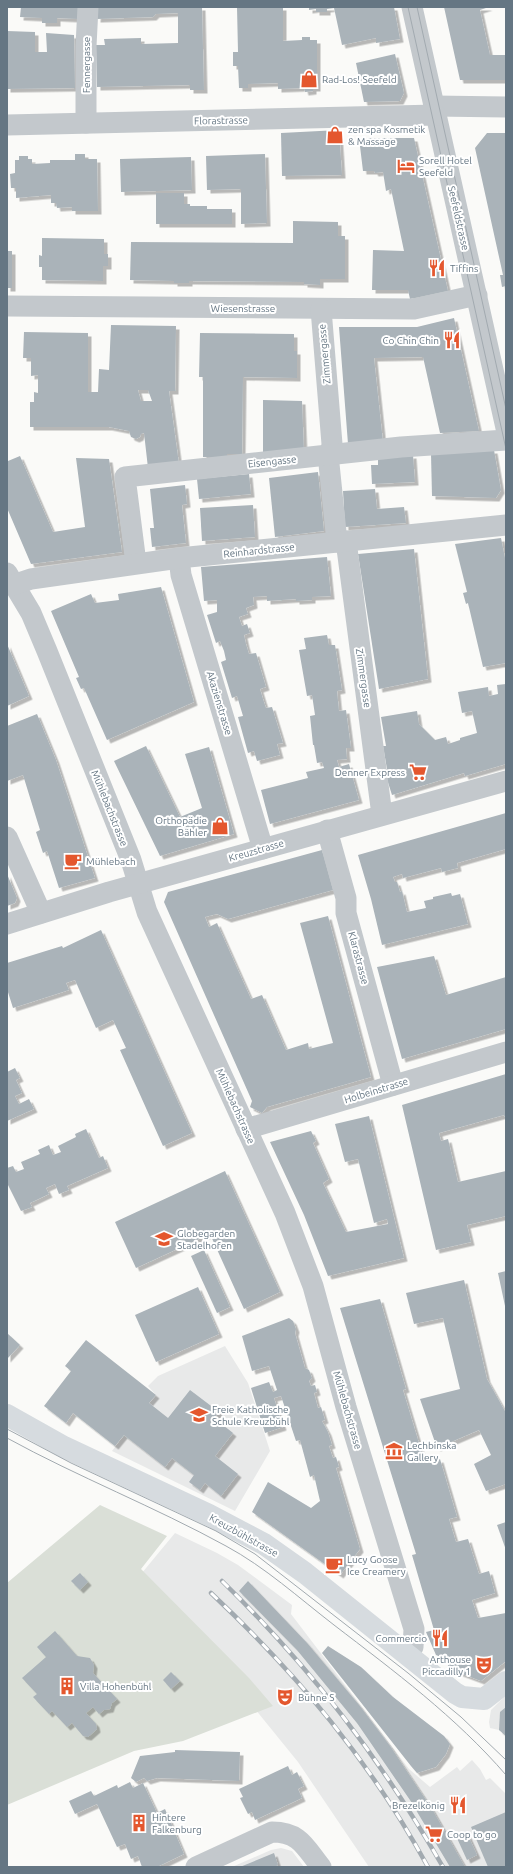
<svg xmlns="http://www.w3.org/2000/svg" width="513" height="1874" font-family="Ubuntu,sans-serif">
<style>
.built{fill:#e8e9e9}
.green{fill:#dadfd7}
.building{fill:#aab3b9;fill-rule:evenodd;filter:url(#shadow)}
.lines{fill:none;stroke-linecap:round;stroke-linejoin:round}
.minor{stroke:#c3c8cc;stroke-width:21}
.secondary{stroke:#d6dbdf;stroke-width:22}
.tram{stroke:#a2aab0;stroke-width:1}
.rail-casing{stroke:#a2aab0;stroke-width:4.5}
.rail{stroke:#fff;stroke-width:3;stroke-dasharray:9;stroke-linecap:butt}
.labels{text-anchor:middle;stroke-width:4;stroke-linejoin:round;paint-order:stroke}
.street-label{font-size:10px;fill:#657683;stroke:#fff}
.poi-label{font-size:10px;fill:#657683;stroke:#fff;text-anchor:start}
</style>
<defs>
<filter id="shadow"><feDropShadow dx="3.5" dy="3.5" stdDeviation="0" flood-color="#0004"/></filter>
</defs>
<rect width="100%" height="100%" fill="#fafaf8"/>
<g class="built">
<polygon points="225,1346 248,1383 270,1451 235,1511 112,1451 156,1395 148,1386 158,1376"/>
<polygon points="175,1533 217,1553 238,1565 292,1605 291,1614 409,1769 430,1787 457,1767 460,1771 472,1760 480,1769 486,1780 490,1778 506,1794 506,1867 369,1867 298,1762 255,1709 127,1591"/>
<polygon points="506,1695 506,1736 499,1730 490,1728 489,1722 491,1710"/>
<polygon points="281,1848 292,1851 304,1867 232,1867 271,1850"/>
</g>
<polygon class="green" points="100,1505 167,1536 141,1569 249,1678 273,1706 183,1741 134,1751 7,1805 7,1583"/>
<g class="building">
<polygon points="21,7 79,7 78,19 57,18 57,23 42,23 42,18 20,17"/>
<polygon points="98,7 202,7 204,90 190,90 190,85 97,87 96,45 105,45 104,39 141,38 141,44 178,43 178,13 156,14 153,17 97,19"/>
<polygon points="237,7 283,7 283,41 302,40 302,37 310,37 310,40 317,40 317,88 313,88 313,91 305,92 304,88 278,89 278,83 248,84 248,88 239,88 238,66 233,66 233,52 238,52"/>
<polygon points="309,7 394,7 400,39 376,43 376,38 342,45 334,8 327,9 327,12 316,12 316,9 309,10"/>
<polygon points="444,7 489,7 480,10 490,55 506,55 506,80 460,80"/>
<polygon points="7,31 35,32 35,52 47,52 46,33 74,35 75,88 7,89"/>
<polygon points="395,54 404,93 400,101 364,102 356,63"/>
<polygon points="339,130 342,175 282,176 281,133"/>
<polygon points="487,133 506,133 506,286 502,287 500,275 503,275 475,148"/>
<polygon points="359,138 414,138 448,291 410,299 408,290 372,290 373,250 404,251 391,189 386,191 383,172 375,173 374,171 363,171"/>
<polygon points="75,154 85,154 85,159 97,159 98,211 72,211 72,207 57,208 56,203 51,203 51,195 16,198 16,188 11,188 10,174 15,173 15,160 19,160 19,156 28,156 28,159 32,159 32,164 50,163 50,160 75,160"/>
<polygon points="265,154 267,223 241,224 241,189 207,190 206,156"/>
<polygon points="191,157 192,190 121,192 120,159"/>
<polygon points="156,193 184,193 184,204 190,204 190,206 207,206 207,209 232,209 232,224 156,224"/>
<polygon points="293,221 338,222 338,236 345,236 345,279 320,279 320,285 304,284 304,282 189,281 189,283 174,283 174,281 130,280 131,242 293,243"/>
<polygon points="42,238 104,239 104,254 108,254 108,266 103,266 103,281 42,280 42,267 39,267 39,255 42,256"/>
<rect x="7" y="251" width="5" height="37"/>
<polygon points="454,318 479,431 440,433 423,357 374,358 383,442 348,444 339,327 417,327"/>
<path d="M111,325l65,1 -1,65h-6l10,73 -31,4 -4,-35 -3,1 -1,3 -4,2 -5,-2 -2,-6 -20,-4h-79v-25h4v-10l4,1v-18l-7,1v-18h-8l1,-26 64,1v59h10l1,-23 10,1zM138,390h10l4,11h-11z"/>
<polygon points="200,333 294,334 294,351 297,351 297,378 243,377 242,454 227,454 227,457 203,457 203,377 199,377"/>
<polygon points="263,400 302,401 304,453 263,458"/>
<polygon points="494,450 501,490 496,498 432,496 431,454"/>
<polygon points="413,455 415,482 372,484 371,465 378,465 378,457"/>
<polygon points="20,456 53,532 85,527 76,458 109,459 122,552 31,564 7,508 7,458 8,461"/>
<polygon points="318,472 324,531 275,537 269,478"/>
<polygon points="249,474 251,494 199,499 197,479"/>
<polygon points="185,485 187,504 182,505 186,543 152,547 150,528 154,528 150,489"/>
<polygon points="375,489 377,509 404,507 406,523 345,527 343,491"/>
<polygon points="253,505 255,537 202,541 200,508"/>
<polygon points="501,538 506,563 506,663 483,667 468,603 466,604 463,593 467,592 455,544"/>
<polygon points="414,549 428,679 379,689 358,554"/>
<polygon points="327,557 331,596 312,597 312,600 296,601 296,599 267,601 267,596 253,597 254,605 246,608 248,614 239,617 242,626 247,624 250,633 244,635 246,644 249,654 256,653 266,687 260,689 263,699 266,708 272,707 283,743 277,744 280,755 257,761 254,751 248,753 238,717 243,716 237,696 232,698 221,662 226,660 224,651 220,641 216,643 207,615 217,612 217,600 204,601 201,567"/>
<polygon points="161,587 194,702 107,740 84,688 81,689 76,678 79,677 51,611 91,594 95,603 119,600 118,594"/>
<polygon points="327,635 329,645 335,645 342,690 337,691 339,711 346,710 351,748 346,748 347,759 337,760 339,767 349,764 359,800 270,824 261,790 308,778 306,772 324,768 322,762 317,763 314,745 313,745 310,716 315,715 312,695 307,696 299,650 306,649 304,638"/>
<polygon points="7,644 29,696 7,706"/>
<polygon points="506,684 506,764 465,776 464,773 392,795 384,770 387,769 383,746 386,746 381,717 417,711 419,724 435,740 446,737 448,744 460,740 460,738 477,733 472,711 462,713 458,692 488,687 489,696 498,694 497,685"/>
<polygon points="37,714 56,760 95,878 59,888 47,851 43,853 36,832 40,830 23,775 7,781 7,726"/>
<polygon points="146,746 180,817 202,808 185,754 209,747 234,834 160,856 114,761"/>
<polygon points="506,813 506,849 457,863 458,868 442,872 441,868 403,878 402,874 393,877 395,882 397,882 400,892 402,891 407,912 426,908 424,901 433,899 433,897 451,893 452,896 460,894 468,924 382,945 371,899 358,855"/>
<polygon points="322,850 333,890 228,919 217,914 205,917 209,927 217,923 251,999 262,995 286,1050 308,1043 309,1049 333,1043 300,923 328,916 371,1077 267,1107 262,1113 250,1107 252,1101 164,902 168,892"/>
<polygon points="7,874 17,898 15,903 7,906"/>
<polygon points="101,930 192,1133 163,1146 120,1050 126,1048 113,1020 96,1028 75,980 66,983 69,990 13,1008 7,989 7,963 62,946 63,948"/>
<polygon points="434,956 446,995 506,977 506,1029 402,1059 377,967"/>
<polygon points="15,1068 20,1078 16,1080 22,1093 15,1096 19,1104 29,1099 34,1109 7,1121 7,1072"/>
<polygon points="506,1074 506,1119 504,1115 439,1133 441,1141 448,1139 458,1182 506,1171 506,1216 467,1225 471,1242 436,1250 402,1105"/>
<polygon points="369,1116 404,1258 328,1276 304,1215 270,1142 311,1131 316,1141 313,1143 329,1179 323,1183 346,1232 388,1224 387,1219 374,1223 358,1159 345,1162 335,1124"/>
<polygon points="86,1129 99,1158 103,1156 108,1168 67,1186 69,1190 59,1194 55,1184 46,1188 49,1194 30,1203 32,1207 21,1211 7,1183 7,1168 13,1166 16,1172 24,1169 21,1162 40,1154 38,1150 49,1145 53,1155 61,1152 58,1146 76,1137 75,1134"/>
<polygon points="225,1171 280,1292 244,1309 210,1234 136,1268 115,1222"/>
<polygon points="204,1250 230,1307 217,1313 191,1256"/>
<polygon points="506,1271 506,1306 505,1306 498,1273"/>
<polygon points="464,1280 487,1379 506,1413 506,1484 486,1491 474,1464 491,1455 479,1430 437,1448 420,1399 460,1389 443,1318 414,1324 406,1293"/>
<polygon points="198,1287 219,1334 156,1362 135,1315"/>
<polygon points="380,1299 406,1389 403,1390 425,1463 440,1459 457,1517 449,1519 456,1542 468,1539 479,1574 489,1571 495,1593 472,1600 478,1618 506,1613 506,1661 481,1681 449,1669 446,1659 436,1655 426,1632 434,1630 412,1555 416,1554 340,1308"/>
<polygon points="289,1318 293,1321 296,1329 295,1333 305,1368 309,1370 312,1378 309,1381 311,1386 315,1385 317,1392 314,1393 318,1408 321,1407 325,1420 322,1421 328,1432 332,1445 329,1446 333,1458 336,1457 339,1467 336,1468 360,1549 340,1575 252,1512 268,1482 311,1508 320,1501 314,1475 310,1477 300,1440 296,1441 281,1396 274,1398 283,1427 265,1433 251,1388 269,1382 273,1392 277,1390 269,1366 252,1371 242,1336"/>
<polygon points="7,1333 20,1345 7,1359"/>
<polygon points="86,1340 156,1395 149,1403 168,1418 190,1390 219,1412 214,1418 233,1433 215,1456 238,1474 221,1496 205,1483 200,1490 189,1482 194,1475 172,1458 165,1467 124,1435 115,1446 73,1413 66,1423 44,1406 71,1371 65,1366"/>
<polygon points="506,1522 506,1550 497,1525"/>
<polygon points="80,1573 88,1582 80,1590 71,1581"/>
<polygon points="248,1581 307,1643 359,1705 390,1746 432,1809 465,1867 450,1867 410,1800 357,1723 297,1650 239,1591"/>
<polygon points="55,1631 77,1656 90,1658 94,1665 93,1673 117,1699 112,1703 110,1709 104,1710 99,1714 93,1707 86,1713 96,1724 97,1729 88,1737 83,1736 72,1723 67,1727 52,1711 49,1714 33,1697 37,1694 22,1678 46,1657 37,1647"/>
<polygon points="328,1646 361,1667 393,1697 444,1736 450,1744 446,1754 436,1767 417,1773 411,1766 322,1653"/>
<polygon points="171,1672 180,1681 171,1689 163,1680"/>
<polygon points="506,1707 506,1736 499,1730 500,1712"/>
<polygon points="175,1750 240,1752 239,1781 157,1778 147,1781 144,1778 136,1782 131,1778 140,1756 175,1752"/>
<polygon points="288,1766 292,1775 297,1772 304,1786 298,1789 302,1798 255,1820 252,1812 248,1814 240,1798 243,1797 239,1789"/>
<polygon points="130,1782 133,1788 143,1783 157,1813 165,1809 184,1854 157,1867 142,1867 138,1856 131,1859 125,1844 117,1847 97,1804 75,1814 69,1801 91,1791 94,1796 117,1785 118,1788"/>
<polygon points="506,1812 506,1867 488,1867 471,1827"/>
<polygon points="466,1831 477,1855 467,1860 456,1836"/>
<polygon points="274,1853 278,1865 274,1867 240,1867"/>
</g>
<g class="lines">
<g class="minor">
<polyline points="412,7 506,428"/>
<polyline points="434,106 506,107"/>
<polyline points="86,123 86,46 88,7"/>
<polyline points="7,125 436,115"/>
<polyline points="7,306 414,309 477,295"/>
<polyline points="321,309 332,444 329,464 337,542"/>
<polyline points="346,541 382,815"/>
<polyline points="179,558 181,575 263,849"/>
<polyline points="136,563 125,477 401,447 506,440"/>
<polyline points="7,573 31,613 47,651 131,860 147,912 285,1213 313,1286 346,1407 414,1629 413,1647 408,1655"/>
<polyline points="13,585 31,579 179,558 506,525"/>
<polyline points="327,830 346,898 346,913 393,1085"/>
<polyline points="7,837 41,913"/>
<polyline points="7,924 109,892 506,781"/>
<polyline points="246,1129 506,1052"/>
<path d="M196,1867l76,-35c28,0 33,15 49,35"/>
</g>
<polyline class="secondary" points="7,1415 64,1447 209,1515 264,1544 305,1573 455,1693 462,1697 484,1699 506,1682"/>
<g class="tram">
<polyline points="408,7 506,449"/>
<polyline points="417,7 506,409"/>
<polyline points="7,1429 71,1463 216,1531 255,1554 408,1673 461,1717 506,1760"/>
<path d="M7,1438c71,39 148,69 219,108 39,21 73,52 108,79 60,46 122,92 172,150"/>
</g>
<g class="rail-casing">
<g id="rail">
<path d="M222,1581c89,87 159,178 221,286"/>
<path d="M211,1593c88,83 159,168 217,274"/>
</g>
</g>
<use href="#rail" class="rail"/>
</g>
<defs>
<g id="shop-bare" transform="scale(1.38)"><path d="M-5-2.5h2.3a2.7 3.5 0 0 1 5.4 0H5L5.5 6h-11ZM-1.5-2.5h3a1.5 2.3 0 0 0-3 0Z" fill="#e4572e" stroke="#fff" stroke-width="2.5" paint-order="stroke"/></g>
<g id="hotel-bare" transform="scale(1.38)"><path d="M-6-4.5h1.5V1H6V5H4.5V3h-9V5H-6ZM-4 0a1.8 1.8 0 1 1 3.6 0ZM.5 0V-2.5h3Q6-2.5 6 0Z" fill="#e4572e" stroke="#fff" stroke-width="2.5" paint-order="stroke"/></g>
<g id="restaurant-bare" transform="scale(1.38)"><path d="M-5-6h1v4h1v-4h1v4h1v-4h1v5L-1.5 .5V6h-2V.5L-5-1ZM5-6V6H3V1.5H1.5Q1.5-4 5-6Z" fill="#e4572e" stroke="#fff" stroke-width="2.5" paint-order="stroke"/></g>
<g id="supermarket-bare" transform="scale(1.38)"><path d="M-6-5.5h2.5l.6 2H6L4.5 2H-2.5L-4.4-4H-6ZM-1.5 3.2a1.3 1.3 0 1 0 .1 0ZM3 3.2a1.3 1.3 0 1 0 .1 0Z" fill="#e4572e" stroke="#fff" stroke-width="2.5" paint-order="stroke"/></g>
<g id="cafe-bare" transform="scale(1.38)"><path d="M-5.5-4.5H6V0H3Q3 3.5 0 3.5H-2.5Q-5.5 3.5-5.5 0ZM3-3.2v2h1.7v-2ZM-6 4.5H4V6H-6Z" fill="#e4572e" stroke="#fff" stroke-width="2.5" paint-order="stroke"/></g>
<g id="school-bare" transform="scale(1.38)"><path d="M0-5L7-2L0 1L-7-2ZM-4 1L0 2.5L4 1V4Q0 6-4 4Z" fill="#e4572e" stroke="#fff" stroke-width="2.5" paint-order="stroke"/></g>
<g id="museum-bare" transform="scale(1.38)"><path d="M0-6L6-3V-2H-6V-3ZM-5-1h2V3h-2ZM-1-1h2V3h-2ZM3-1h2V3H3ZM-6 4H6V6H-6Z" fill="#e4572e" stroke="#fff" stroke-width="2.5" paint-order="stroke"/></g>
<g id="theatre-bare" transform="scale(1.38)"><path d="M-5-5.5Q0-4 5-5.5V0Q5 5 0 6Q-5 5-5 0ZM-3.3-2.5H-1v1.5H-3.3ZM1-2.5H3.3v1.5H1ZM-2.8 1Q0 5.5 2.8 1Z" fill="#e4572e" stroke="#fff" stroke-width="2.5" paint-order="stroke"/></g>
<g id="building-bare" transform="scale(1.38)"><path d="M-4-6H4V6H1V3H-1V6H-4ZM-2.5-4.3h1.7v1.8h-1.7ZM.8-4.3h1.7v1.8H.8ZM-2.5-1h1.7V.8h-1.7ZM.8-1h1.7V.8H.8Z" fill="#e4572e" stroke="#fff" stroke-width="2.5" paint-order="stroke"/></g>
</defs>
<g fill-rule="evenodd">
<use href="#shop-bare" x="309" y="79"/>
<use href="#shop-bare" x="335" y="135"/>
<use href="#hotel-bare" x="406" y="166"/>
<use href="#restaurant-bare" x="437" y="268"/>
<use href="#restaurant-bare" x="452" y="340"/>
<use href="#supermarket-bare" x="418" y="772"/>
<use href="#shop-bare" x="220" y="826"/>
<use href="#cafe-bare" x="73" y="861"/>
<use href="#school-bare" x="164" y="1239"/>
<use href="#school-bare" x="199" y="1415"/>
<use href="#museum-bare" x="394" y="1451"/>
<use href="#cafe-bare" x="334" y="1565"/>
<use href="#restaurant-bare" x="440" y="1638"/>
<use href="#theatre-bare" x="484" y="1665"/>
<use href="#building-bare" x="67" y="1686"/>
<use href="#theatre-bare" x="285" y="1697"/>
<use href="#restaurant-bare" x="458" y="1805"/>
<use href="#building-bare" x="139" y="1823"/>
<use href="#supermarket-bare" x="434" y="1834"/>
</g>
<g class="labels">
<g class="street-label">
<text transform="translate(86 65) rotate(-90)" y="4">Fennergasse</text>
<text transform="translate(221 120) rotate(-1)" y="4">Florastrasse</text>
<text transform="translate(459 218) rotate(77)" y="4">Seefeldstrasse</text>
<text x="243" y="312">Wiesenstrasse</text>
<text transform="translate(324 354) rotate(-95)" y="4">Zimmergasse</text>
<text transform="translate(272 461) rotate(-6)" y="4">Eisengasse</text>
<text transform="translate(259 550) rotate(-6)" y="4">Reinhardstrasse</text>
<text transform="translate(364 678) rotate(82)" y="4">Zimmergasse</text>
<text transform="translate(220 703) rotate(73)" y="4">Akazienstrasse</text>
<text transform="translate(110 808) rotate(68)" y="4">Mühlebachstrasse</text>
<text transform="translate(256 850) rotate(-16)" y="4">Kreuzstrasse</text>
<text transform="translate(359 958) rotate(75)" y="4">Klarastrasse</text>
<text transform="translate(376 1090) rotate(-17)" y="4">Holbeinstrasse</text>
<text transform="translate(236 1106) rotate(66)" y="4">Mühlebachstrasse</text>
<text transform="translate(348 1410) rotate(74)" y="4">Mühlebachstrasse</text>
<text transform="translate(244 1535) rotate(29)" y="4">Kreuzbühlstrasse</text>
</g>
<g class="poi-label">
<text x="322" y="83">Rad-Los! Seefeld</text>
<text x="348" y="133">zen spa Kosmetik<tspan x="348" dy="12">&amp; Massage</tspan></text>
<text x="419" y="164">Sorell Hotel<tspan x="419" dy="12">Seefeld</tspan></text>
<text x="450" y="272">Tiffins</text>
<text x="439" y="344" text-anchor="end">Co Chin Chin</text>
<text x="405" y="776" text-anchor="end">Denner Express</text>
<text x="207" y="824" text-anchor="end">Orthopädie<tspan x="207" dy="12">Bähler</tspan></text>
<text x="86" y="865">Mühlebach</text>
<text x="177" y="1237">Globegarden<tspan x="177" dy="12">Stadelhofen</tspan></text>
<text x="212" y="1413">Freie Katholische<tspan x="212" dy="12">Schule Kreuzbühl</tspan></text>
<text x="407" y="1449">Lechbinska<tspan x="407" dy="12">Gallery</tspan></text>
<text x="347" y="1563">Lucy Goose<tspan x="347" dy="12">Ice Creamery</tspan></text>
<text x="427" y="1642" text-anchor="end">Commercio</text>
<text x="471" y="1663" text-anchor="end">Arthouse<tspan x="471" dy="12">Piccadilly 1</tspan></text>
<text x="80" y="1690">Villa Hohenbühl</text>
<text x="298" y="1701">Bühne S</text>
<text x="445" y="1809" text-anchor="end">Brezelkönig</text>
<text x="152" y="1821">Hintere<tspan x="152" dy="12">Falkenburg</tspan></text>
<text x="447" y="1838">Coop to go</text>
</g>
</g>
<rect width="513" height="1874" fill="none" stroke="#657683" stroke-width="16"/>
</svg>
